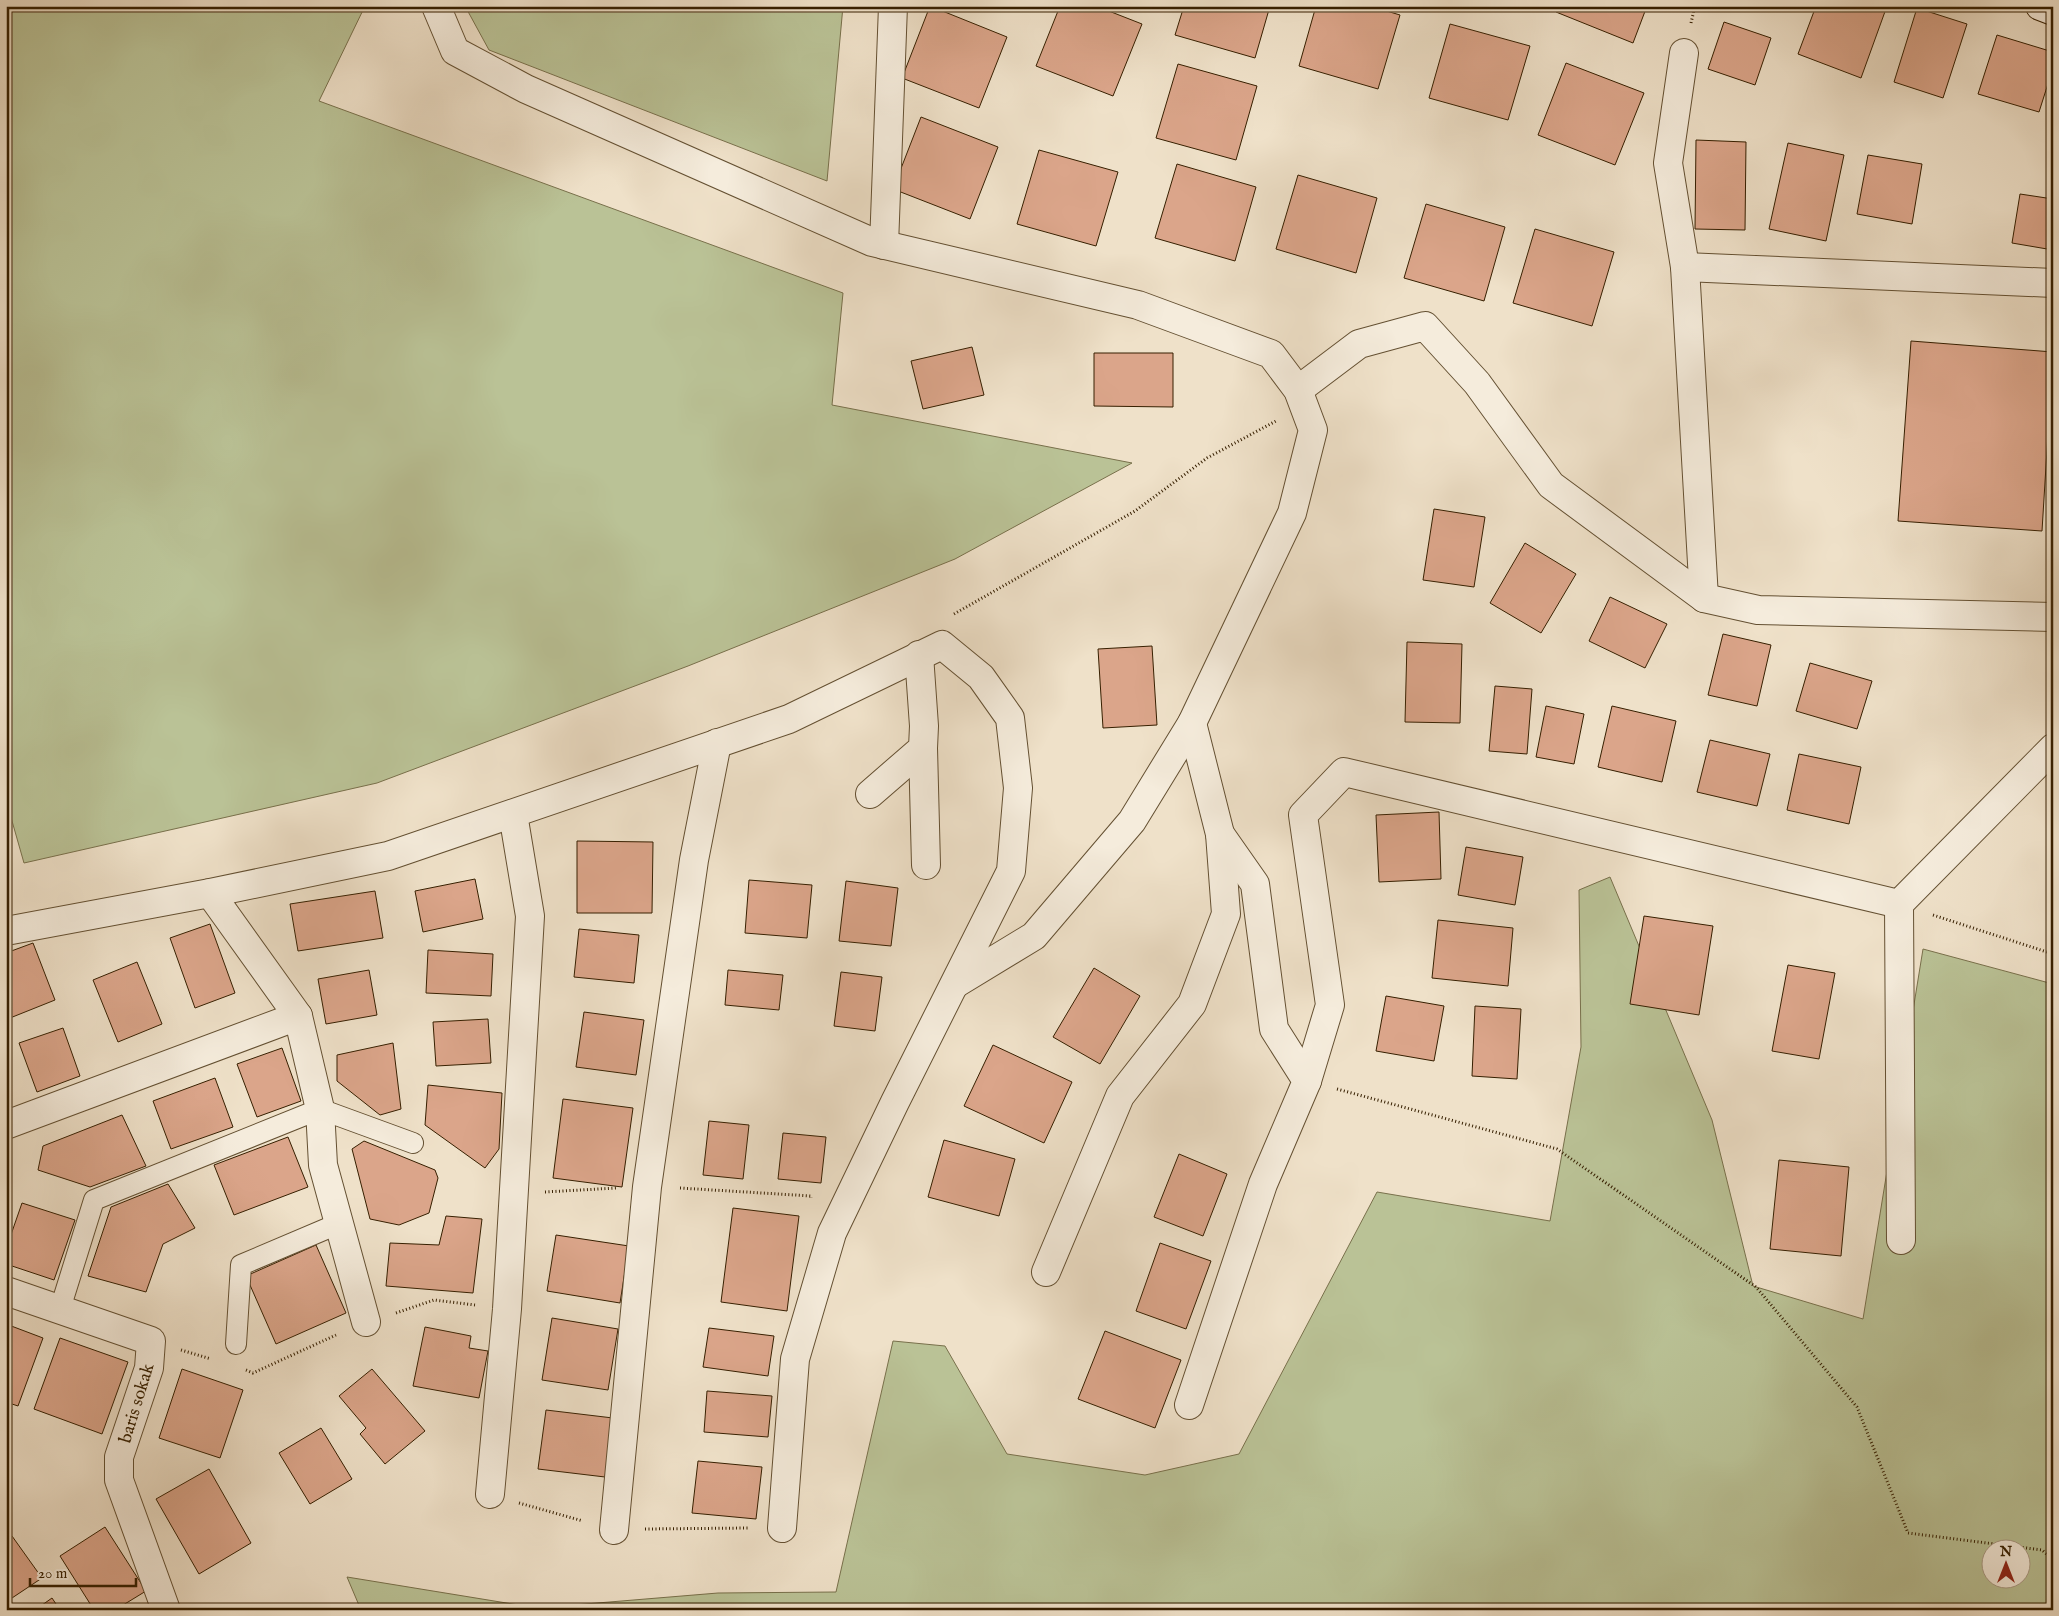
<svg xmlns="http://www.w3.org/2000/svg" width="2059" height="1616" font-family="'IM FELL English',serif">
<style>
.green{fill:#bac296;stroke:#78704b;fill-rule:evenodd}
.building{fill:#dba58a;stroke:#361f00}
.lines{fill:none;stroke-linecap:round;stroke-linejoin:round}
.lane-casing{stroke:#645032;stroke-width:22}
.street-casing{stroke:#645032;stroke-width:30}
.secondary-casing{stroke:#361f00;stroke-width:30}
.path{stroke:#361f00;stroke-width:3;stroke-dasharray:1 2.5;stroke-linecap:butt}
.lane{stroke:#f5ecdc;stroke-width:20}
.street{stroke:#f5ecdc;stroke-width:28}
.secondary{stroke:#f5ecdc;stroke-width:28}
.labels{text-anchor:middle;stroke-width:4;stroke-linejoin:round;paint-order:stroke}
.street-label{font-size:18px;fill:#361f00;stroke:#f5ecdc}
</style>
<rect width="100%" height="100%" fill="#efe1c9"/>
<filter id="stains"><feTurbulence type="fractalNoise" baseFrequency=".004" numOctaves="4"/><feColorMatrix values="0 0 0 0 .2 0 0 0 0 .09 0 0 0 0 .02 0 0 0 .5 -.17"/></filter>
<radialGradient id="worn" r=".72"><stop offset=".6" stop-color="#630" stop-opacity="0"/><stop offset="1" stop-color="#630" stop-opacity=".3"/></radialGradient>
<g class="green">
<polygon points="6,6 365,6 319,101 843,293 832,405 1132,463 955,559 688,666 377,783 24,863 6,800"/>
<polygon points="465,6 843,6 827,181 489,50"/>
<path d="M1610,877l102,243 41,166 110,33 60,-370 130,35v626h-1692l-14,-33 190,31 181,-15 118,-1 57,-251 52,5 62,108 138,21 94,-21 138,-262 173,29 31,-174 -2,-157zM1992,1548h30v30h-30z"/>
</g>
<g class="building">
<polygon points="930,6 1007,37 979,108 902,78"/>
<polygon points="1060,6 1096,6 1142,24 1113,96 1036,66"/>
<polygon points="1184,6 1270,6 1255,58 1175,35"/>
<polygon points="1316,6 1370,6 1400,15 1378,89 1299,66"/>
<polygon points="1558,6 1647,6 1633,43 1556,12"/>
<polygon points="1816,6 1887,6 1861,78 1798,54"/>
<polygon points="1917,8 1967,24 1943,98 1894,82"/>
<polygon points="1724,22 1771,38 1755,85 1708,69"/>
<polygon points="1450,24 1530,46 1508,120 1429,98"/>
<polygon points="1997,35 2053,52 2053,68 2039,112 1978,94"/>
<polygon points="1566,63 1644,93 1615,165 1538,135"/>
<polygon points="1178,64 1257,86 1236,160 1156,138"/>
<polygon points="921,117 998,147 970,219 893,189"/>
<polygon points="1696,140 1746,142 1745,230 1695,229"/>
<polygon points="1788,143 1844,155 1826,241 1769,229"/>
<polygon points="1039,150 1118,172 1096,246 1017,224"/>
<polygon points="1868,155 1922,164 1912,224 1857,214"/>
<polygon points="1177,164 1256,187 1235,261 1155,238"/>
<polygon points="1298,175 1377,198 1356,273 1276,249"/>
<polygon points="2020,194 2053,199 2053,250 2012,243"/>
<polygon points="1426,204 1505,227 1484,301 1404,278"/>
<polygon points="1535,229 1614,252 1592,326 1513,303"/>
<polygon points="1911,341 2053,352 2042,531 1898,521"/>
<polygon points="972,347 984,395 923,409 911,361"/>
<polygon points="1094,353 1173,353 1173,407 1094,406"/>
<polygon points="1434,509 1485,517 1474,587 1423,580"/>
<polygon points="1525,543 1576,574 1541,633 1490,603"/>
<polygon points="1610,597 1667,624 1645,668 1589,641"/>
<polygon points="1723,634 1771,645 1757,706 1708,695"/>
<polygon points="1407,642 1462,644 1460,723 1405,722"/>
<polygon points="1152,646 1157,725 1103,728 1098,649"/>
<polygon points="1810,663 1872,681 1857,729 1796,711"/>
<polygon points="1495,686 1532,689 1527,754 1489,751"/>
<polygon points="1546,706 1584,714 1574,764 1536,757"/>
<polygon points="1612,706 1676,721 1662,782 1598,767"/>
<polygon points="1710,740 1770,754 1757,806 1697,792"/>
<polygon points="1799,754 1861,767 1849,824 1787,810"/>
<polygon points="1439,812 1441,879 1379,882 1376,815"/>
<polygon points="577,841 653,842 652,913 577,913"/>
<polygon points="1466,847 1523,857 1515,905 1458,895"/>
<polygon points="475,879 483,919 423,932 415,891"/>
<polygon points="749,880 812,885 807,938 745,933"/>
<polygon points="846,881 898,888 891,946 839,941"/>
<polygon points="375,891 383,938 298,951 290,904"/>
<polygon points="1644,916 1713,926 1699,1015 1630,1004"/>
<polygon points="1438,920 1513,928 1508,986 1432,978"/>
<polygon points="210,924 235,993 195,1008 170,938"/>
<polygon points="579,929 639,935 634,983 574,977"/>
<polygon points="33,943 55,1000 10,1018 6,1008 6,953"/>
<polygon points="428,950 493,954 491,996 426,993"/>
<polygon points="137,962 162,1024 118,1042 93,980"/>
<polygon points="1788,965 1835,973 1819,1059 1772,1051"/>
<polygon points="1094,968 1140,996 1100,1064 1053,1037"/>
<polygon points="369,970 377,1015 326,1024 318,979"/>
<polygon points="728,970 783,975 779,1010 725,1005"/>
<polygon points="841,972 882,977 875,1031 834,1026"/>
<polygon points="1386,996 1444,1006 1434,1061 1376,1051"/>
<polygon points="1475,1006 1521,1009 1517,1079 1472,1076"/>
<polygon points="584,1012 644,1020 636,1075 576,1067"/>
<polygon points="488,1019 491,1063 436,1066 433,1022"/>
<polygon points="63,1028 80,1076 37,1092 19,1043"/>
<polygon points="393,1043 401,1109 380,1115 337,1081 337,1055"/>
<polygon points="993,1045 1072,1082 1044,1143 964,1106"/>
<polygon points="282,1048 301,1101 257,1117 237,1064"/>
<polygon points="215,1078 233,1127 171,1149 153,1101"/>
<polygon points="428,1085 502,1093 499,1149 485,1168 425,1125"/>
<polygon points="563,1099 633,1108 622,1187 553,1178"/>
<polygon points="122,1115 146,1166 90,1187 38,1170 43,1146"/>
<polygon points="709,1121 749,1125 743,1179 703,1175"/>
<polygon points="783,1133 826,1137 821,1183 778,1179"/>
<polygon points="288,1137 308,1187 234,1215 214,1165"/>
<polygon points="944,1140 1015,1159 999,1216 928,1197"/>
<polygon points="364,1141 435,1170 438,1178 429,1213 399,1225 370,1219 352,1149"/>
<polygon points="1179,1154 1227,1174 1203,1236 1154,1217"/>
<polygon points="1779,1160 1849,1167 1841,1256 1770,1249"/>
<polygon points="168,1184 195,1228 163,1244 146,1292 88,1276 111,1207"/>
<polygon points="22,1203 75,1220 54,1280 6,1264 6,1249"/>
<polygon points="733,1208 799,1216 787,1311 721,1302"/>
<polygon points="446,1216 482,1219 473,1293 386,1286 390,1243 439,1245"/>
<polygon points="556,1235 629,1246 620,1303 547,1291"/>
<polygon points="1160,1243 1211,1261 1186,1329 1136,1311"/>
<polygon points="316,1245 346,1313 276,1344 246,1276"/>
<polygon points="552,1318 618,1329 608,1390 542,1380"/>
<polygon points="6,1324 43,1338 18,1406 6,1402"/>
<polygon points="425,1327 471,1336 469,1348 488,1351 479,1398 413,1386"/>
<polygon points="709,1328 774,1336 768,1376 703,1367"/>
<polygon points="1105,1331 1181,1360 1155,1428 1078,1399"/>
<polygon points="60,1338 128,1362 102,1434 34,1409"/>
<polygon points="182,1369 243,1390 220,1458 159,1438"/>
<polygon points="372,1369 425,1431 385,1464 360,1434 366,1428 339,1396"/>
<polygon points="707,1391 772,1396 768,1437 704,1432"/>
<polygon points="546,1410 613,1418 605,1477 538,1469"/>
<polygon points="321,1428 352,1479 310,1504 279,1453"/>
<polygon points="6,1436 10,1437 6,1514"/>
<polygon points="698,1461 762,1467 756,1519 692,1513"/>
<polygon points="209,1469 251,1543 199,1574 156,1499"/>
<polygon points="105,1527 146,1591 115,1610 94,1610 60,1556"/>
<polygon points="12,1536 42,1578 6,1602 6,1540"/>
<polygon points="52,1598 60,1610 35,1610"/>
</g>
<g class="lines">
<g class="lane-casing">
<g id="lane">
<polyline points="60,1309 94,1200 320,1109 413,1143"/>
<polyline points="236,1344 241,1265 340,1223"/>
</g>
</g>
<g class="street-casing">
<g id="street">
<polyline points="436,6 455,51 526,89 872,242 1138,305 1271,354 1298,390 1313,430 1292,513 1192,723 1132,821 1034,936 955,984"/>
<polyline points="1684,53 1668,163 1685,267"/>
<polyline points="884,245 893,6"/>
<polyline points="1298,390 1359,344 1425,326 1477,383 1551,485 1704,598 1758,610 2053,617"/>
<polyline points="1704,598 1685,267 2053,283"/>
<polyline points="923,748 926,865"/>
<polyline points="870,794 923,748 924,726 919,655"/>
<polyline points="210,893 298,1016 320,1109 323,1165 366,1322"/>
<polyline points="1899,904 1901,1240"/>
<polyline points="6,931 210,893 388,856 789,719 942,645 981,677 1010,718 1018,788 1011,871 895,1102 832,1233 795,1359 782,1528"/>
<polyline points="1307,1081 1330,1005 1303,815 1344,772 1899,904 2053,748"/>
<polyline points="6,1125 298,1016"/>
<polyline points="1046,1272 1120,1096 1192,1004 1226,914 1220,834 1192,723"/>
<polyline points="6,1291 151,1341 149,1368 119,1457 119,1480 166,1610"/>
<polyline points="1189,1405 1263,1184 1307,1081 1274,1029 1255,884 1220,834"/>
<polyline points="490,1494 507,1309 530,916 513,814"/>
<polyline points="614,1530 647,1187 694,860 717,743"/>
</g>
</g>
<g class="secondary-casing">
<polyline id="secondary" points="2040,6 2053,11"/>
</g>
<g class="path">
<polyline points="1691,23 1695,6"/>
<polyline points="954,614 1135,511 1207,458 1276,421"/>
<polyline points="1933,915 2053,954"/>
<polyline points="1337,1089 1557,1149 1756,1287 1857,1407 1908,1533 2042,1550 2053,1560"/>
<polyline points="680,1188 811,1196 811,1198"/>
<polyline points="545,1192 616,1188"/>
<polyline points="396,1313 434,1300 475,1305"/>
<polyline points="181,1350 211,1359"/>
<polyline points="246,1370 253,1373 336,1335"/>
<polyline points="519,1503 583,1521"/>
<polyline points="645,1529 749,1528"/>
</g>
<use href="#lane" class="lane"/>
<use href="#street" class="street"/>
<use href="#secondary" class="secondary"/>
</g>
<g class="labels">
<g class="street-label">
<text transform="translate(136 1403) rotate(-73)" y="6">baris sokak</text>
</g>
</g>
<rect width="2059" height="1616" fill="none" stroke="#efe1c9" stroke-width="25"/>
<rect x="8" y="8" width="2044" height="1601" fill="none" stroke="#361f00" stroke-width="2.5"/>
<rect x="12" y="12" width="2034" height="1591" fill="none" stroke="#361f00"/>
<g transform="translate(2006 1564)"><circle r="24" fill="#f5ecdc" stroke="#a99a84"/>
<path d="M0-4L9 19L0 12L-9 19Z" fill="#8f2418"/>
<text y="-8" font-size="14" font-weight="bold" text-anchor="middle" fill="#361f00">N</text>
</g>
<path d="M30 1578v8h106v-8" fill="none" stroke="#361f00" stroke-width="2.5"/>
<text x="38" y="1578" font-size="15" fill="#361f00" stroke="#f5ecdc" stroke-width="4" paint-order="stroke">20 m</text>
<rect width="100%" height="100%" filter="url(#stains)"/>
<rect width="100%" height="100%" fill="url(#worn)"/>
</svg>
